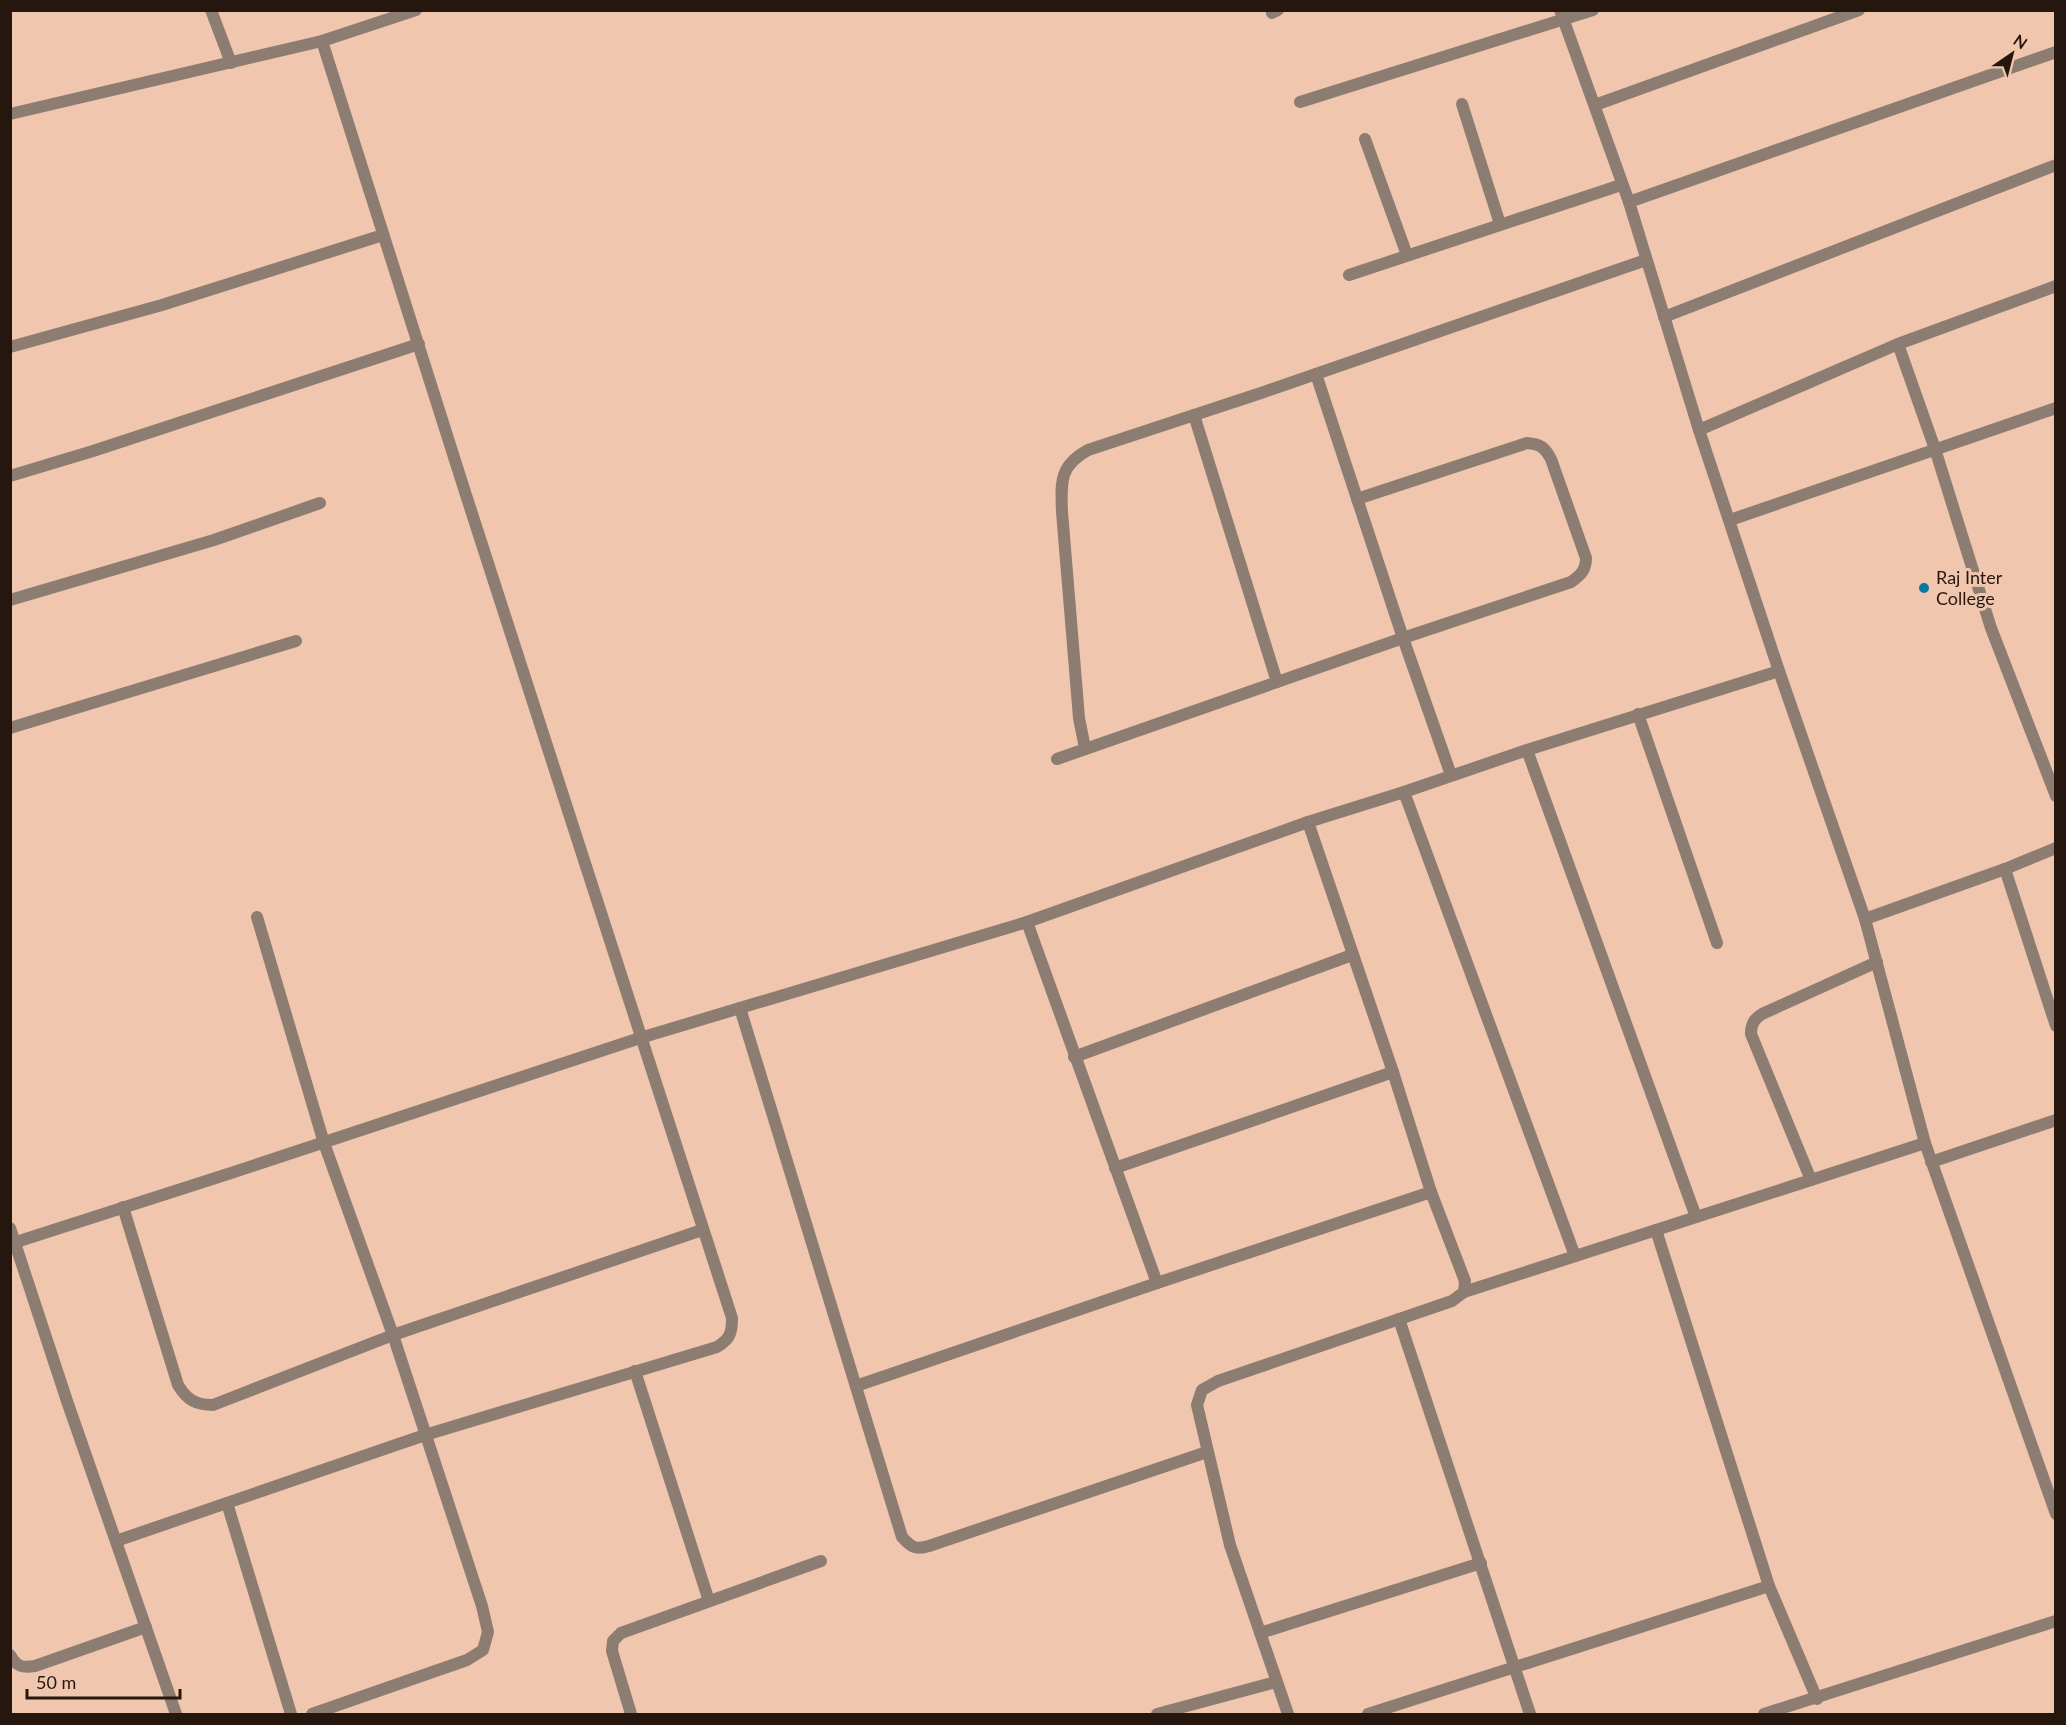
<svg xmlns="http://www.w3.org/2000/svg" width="2066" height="1725" font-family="Lato,sans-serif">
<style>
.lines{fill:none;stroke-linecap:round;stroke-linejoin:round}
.minor{stroke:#8d7c72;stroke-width:12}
.poi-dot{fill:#0579a2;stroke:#f0c6ae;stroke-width:2}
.labels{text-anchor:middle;stroke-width:6;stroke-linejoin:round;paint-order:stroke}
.poi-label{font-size:18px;fill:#26170e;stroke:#f0c6ae;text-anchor:start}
</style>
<rect width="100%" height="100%" fill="#f0c6ae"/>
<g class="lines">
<g class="minor">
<polyline points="211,10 231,63"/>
<polyline points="1560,10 1629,202 1699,430 1779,671 1865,919 1925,1143 2056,1514"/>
<polyline points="1272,13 1278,10"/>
<polyline points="1300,102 1593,10"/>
<polyline points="1462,104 1500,224"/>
<polyline points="1595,105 1859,10"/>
<polyline points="10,114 322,41 416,10"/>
<polyline points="1365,139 1407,255"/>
<polyline points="1629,202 2056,52"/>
<polyline points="1349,275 1621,185"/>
<polyline points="1664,317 2056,165"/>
<polyline points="1898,344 2056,286"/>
<polyline points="10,347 162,305 383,235"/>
<polyline points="1316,374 1403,638 1451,775"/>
<polyline points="1194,415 1277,682"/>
<polyline points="1699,430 1898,344 1935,449 1991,628 2056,796"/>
<polyline points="10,476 93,451 419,344"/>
<polyline points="1730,520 2056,408"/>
<polyline points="10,600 214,540 320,503"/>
<polyline points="1638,714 1717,943"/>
<polyline points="10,728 296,641"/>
<path d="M1085,748l-6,-30 -17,-206c-1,-30 -3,-46 26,-62l173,-57 385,-133"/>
<polyline points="1527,750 1696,1217"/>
<path d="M1057,759l346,-121 168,-56c10,-7 15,-12 15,-24l-35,-99c-6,-11 -10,-15 -24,-16l-170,56"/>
<polyline points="1404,792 1575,1256"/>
<polyline points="2005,869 2056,1026"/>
<polyline points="257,917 324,1143 393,1335 482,1606 488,1632 483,1650 467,1660 312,1714"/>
<polyline points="1865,919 2005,869 2056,848"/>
<polyline points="1027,922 1157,1283"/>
<path d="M1877,962l-115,52c-8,5 -11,10 -11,20l60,146 114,-37"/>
<path d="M740,1008l162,529c9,10 13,13 27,9l278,-94"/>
<polyline points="1074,1057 1352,955"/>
<polyline points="1931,1162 2056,1120"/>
<polyline points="1115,1168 1393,1072"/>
<path d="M123,1207l55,178c9,15 18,20 35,20l180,-70 309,-105"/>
<polyline points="10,1228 67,1401 176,1714"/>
<polyline points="10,1244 231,1173 640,1038 1027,922 1308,822 1404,792 1527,750 1779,671"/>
<polyline points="1464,1292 1811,1180"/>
<polyline points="1399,1319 1530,1714"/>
<polyline points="635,1371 709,1601"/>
<polyline points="856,1386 1157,1283 1431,1192 1393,1072 1308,822"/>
<polyline points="227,1503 291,1714"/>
<path d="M116,1541l309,-106 292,-88c13,-8 15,-14 15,-29l-266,-823 -144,-454"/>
<polyline points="1769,1586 1817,1699"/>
<polyline points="1260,1633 1481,1563"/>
<path d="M10,1655c7,12 12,13 25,11l111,-39"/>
<polyline points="631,1714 612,1651 613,1641 621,1633 821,1561"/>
<polyline points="1157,1714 1276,1682"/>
<polyline points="1288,1714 1230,1545 1197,1405 1202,1390 1218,1381 1452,1301 1464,1292 1465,1281 1431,1192"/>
<polyline points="1368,1714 1769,1586 1656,1230"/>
<polyline points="1764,1714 2056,1621"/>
</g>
</g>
<circle class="poi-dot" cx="1924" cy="588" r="6"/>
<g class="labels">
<g class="poi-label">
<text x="1936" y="584">Raj Inter<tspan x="1936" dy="21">College</tspan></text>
</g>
</g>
<rect width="2066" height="1725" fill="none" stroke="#26170e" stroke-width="24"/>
<g transform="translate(2012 54) rotate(35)" stroke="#f0c6ae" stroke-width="4.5" paint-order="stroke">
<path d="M0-4.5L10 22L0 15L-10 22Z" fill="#26170e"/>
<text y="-9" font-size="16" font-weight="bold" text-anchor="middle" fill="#26170e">N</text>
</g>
<path d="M27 1689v9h153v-9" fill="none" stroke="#26170e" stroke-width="3"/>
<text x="36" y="1689" font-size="18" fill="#26170e" stroke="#f0c6ae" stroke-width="4.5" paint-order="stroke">50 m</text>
</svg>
